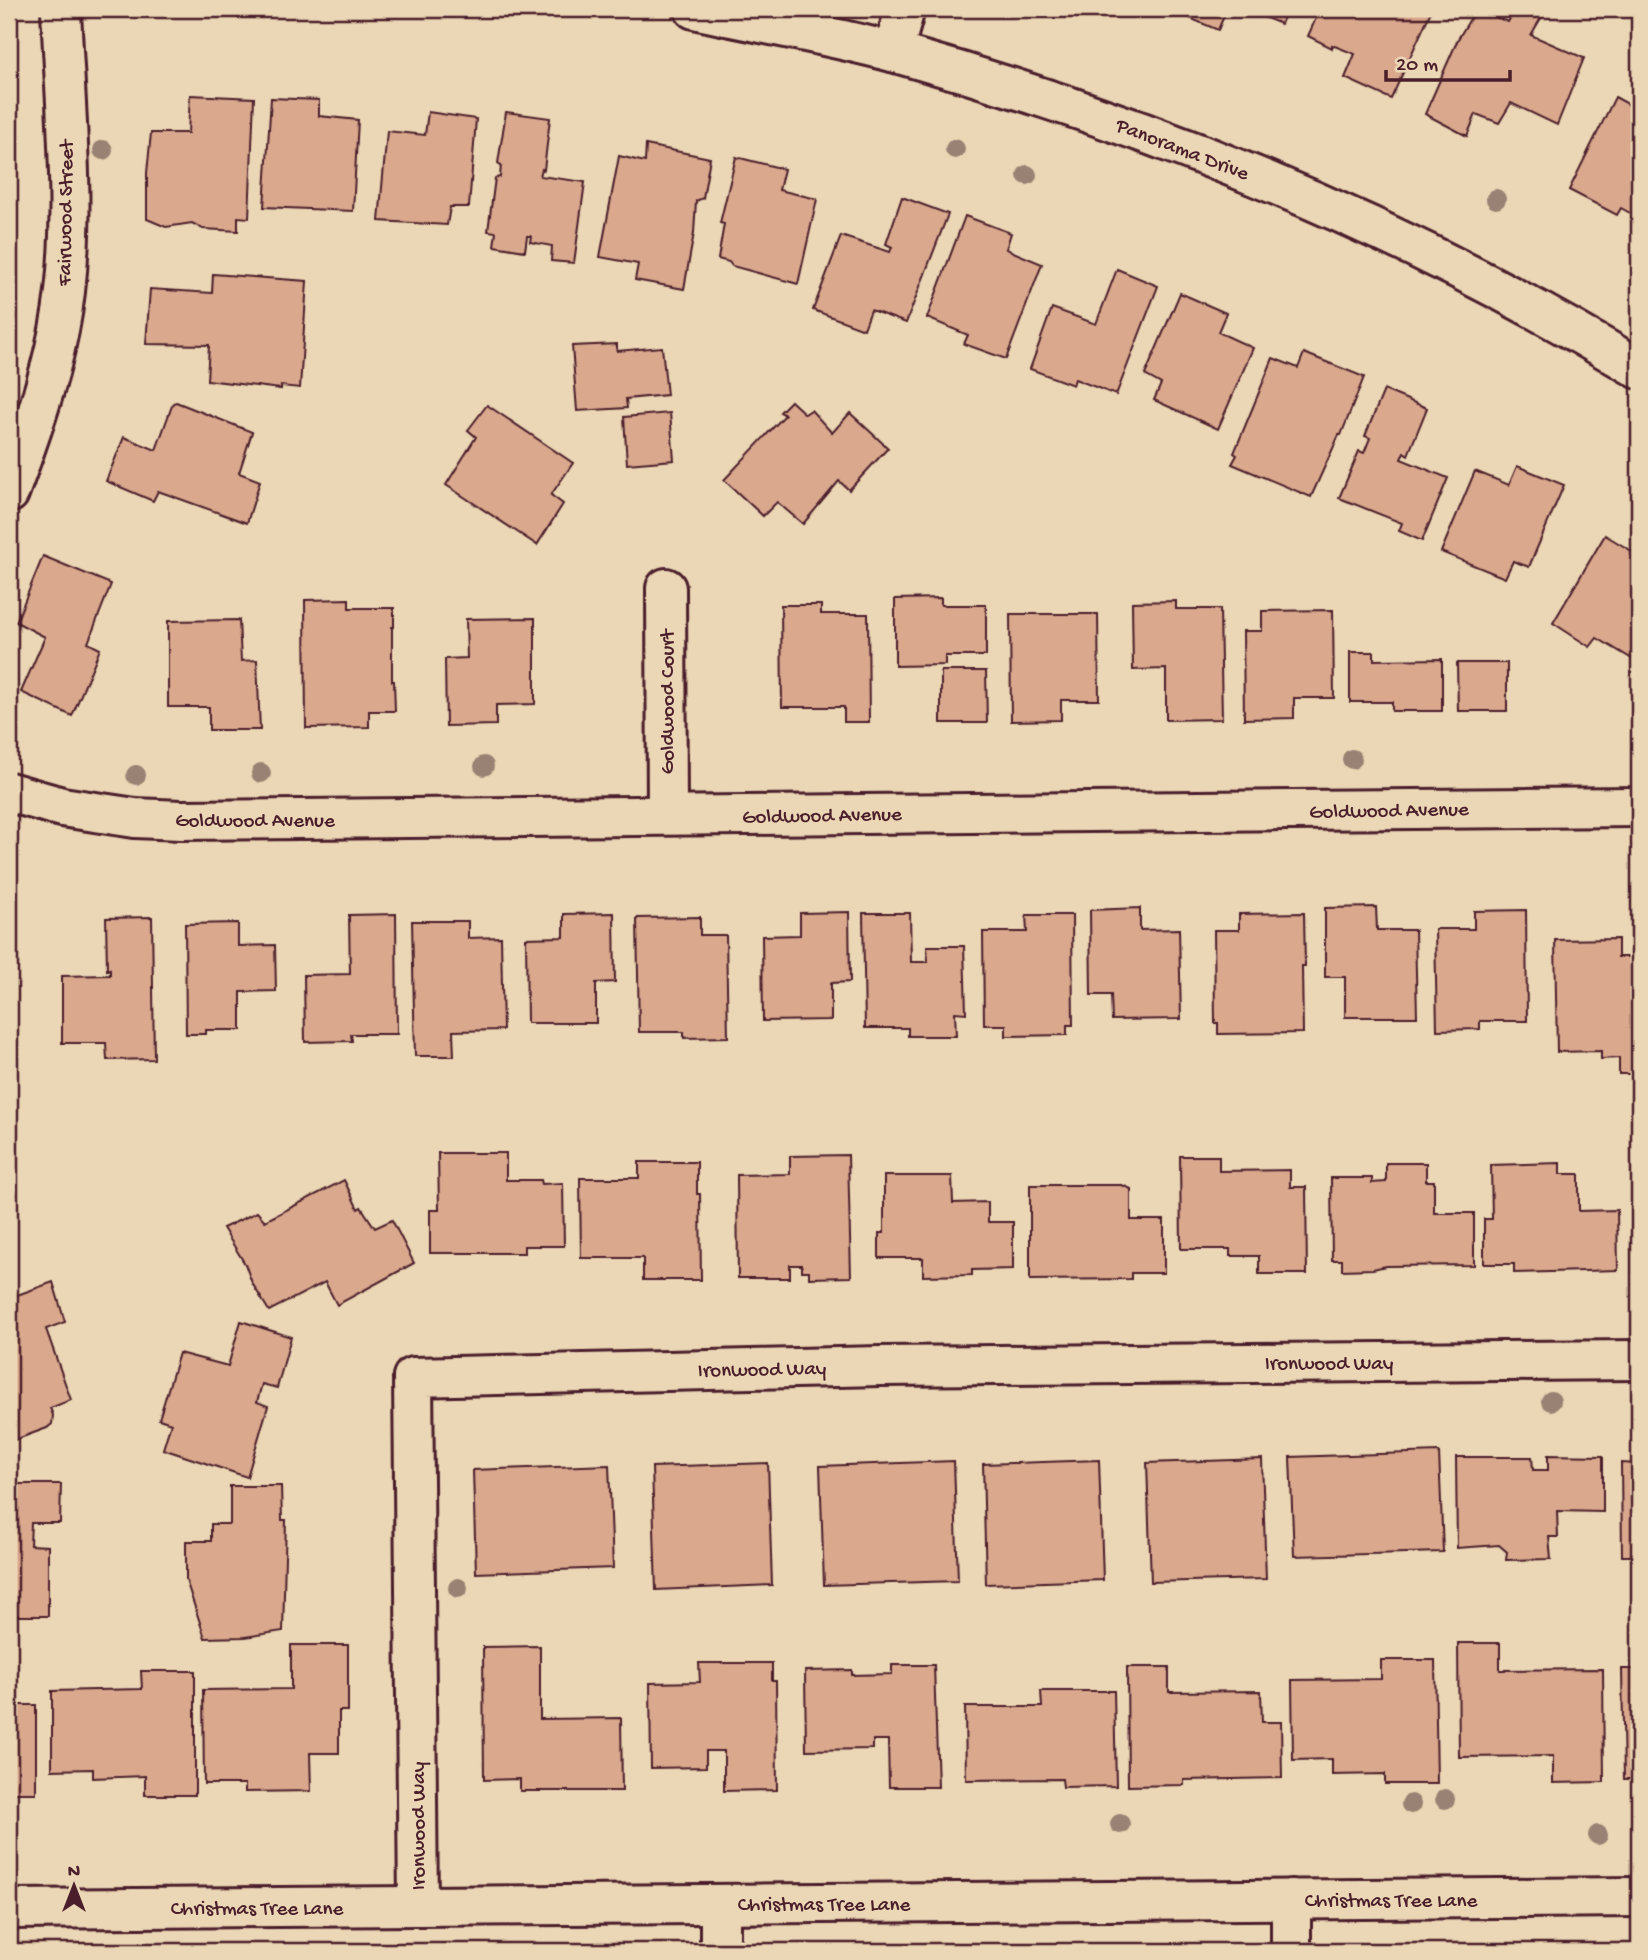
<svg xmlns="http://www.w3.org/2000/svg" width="1648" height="1960" font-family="'Gochi Hand',sans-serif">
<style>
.building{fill:#daa88d;stroke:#4a1f2b;stroke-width:2}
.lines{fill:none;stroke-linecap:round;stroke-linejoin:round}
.minor-casing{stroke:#4a1f2b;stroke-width:44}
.tertiary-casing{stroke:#4a1f2b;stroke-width:44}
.minor{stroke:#ebd7b5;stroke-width:38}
.tertiary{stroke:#ebd7b5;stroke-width:38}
.tree{fill:#998173}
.labels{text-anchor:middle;stroke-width:5;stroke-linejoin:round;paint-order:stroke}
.street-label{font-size:21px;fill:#4a1f2b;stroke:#ebd7b5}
</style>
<rect width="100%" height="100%" fill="#ebd7b5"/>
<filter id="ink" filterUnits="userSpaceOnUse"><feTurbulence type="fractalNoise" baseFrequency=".0143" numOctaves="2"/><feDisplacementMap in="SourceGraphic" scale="14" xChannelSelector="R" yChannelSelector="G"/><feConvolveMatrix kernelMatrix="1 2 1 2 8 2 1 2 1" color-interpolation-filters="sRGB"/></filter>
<g filter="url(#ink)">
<g class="building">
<polygon points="1168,9 1227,9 1218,30"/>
<polygon points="1244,9 1287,9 1281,24"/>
<polygon points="1320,9 1432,9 1391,99 1345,78 1355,54 1332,45 1332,48 1308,36"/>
<polygon points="1476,9 1508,22 1515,9 1522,9 1541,18 1531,35 1584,58 1557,125 1511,103 1499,123 1476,114 1467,136 1425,114 1458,39"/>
<polygon points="190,95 254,98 249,218 238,217 238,231 203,229 192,223 166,227 147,219 147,173 151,133 188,133"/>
<polygon points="1615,97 1639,110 1639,218 1621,208 1617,215 1569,190"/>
<polygon points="271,98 319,100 319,116 358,120 353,211 264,207"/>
<polygon points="428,112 476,119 469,207 450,207 447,225 379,221 387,131 425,135"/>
<polygon points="506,112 550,118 544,170 542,169 540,176 585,182 574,263 551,261 552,246 530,242 531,236 527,236 525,251 494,246 496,232 488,231 495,178 500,177 501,165 498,163"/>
<polygon points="646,145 710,158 703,198 696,201 694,233 684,289 635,280 638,264 600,257 619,156 645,162"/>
<polygon points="736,157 784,169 779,190 817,199 798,284 732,266 729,262 718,259 724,224 720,223"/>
<polygon points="902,197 948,214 906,323 871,310 864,329 813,310 841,236 890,252 892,247 886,244"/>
<polygon points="965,216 1011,233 1006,249 1042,264 1006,359 964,344 968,335 927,318"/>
<polygon points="1117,269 1158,286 1116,395 1075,379 1073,385 1030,369 1052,308 1096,324"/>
<polygon points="213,274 307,281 300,388 281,386 281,389 207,380 209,345 146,344 150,289 212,293"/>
<polygon points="1180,293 1226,313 1218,332 1253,348 1218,429 1154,400 1161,384 1145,375"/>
<polygon points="617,344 617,351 662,347 667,395 626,399 627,408 577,411 572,346"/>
<polygon points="1304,353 1364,377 1341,435 1339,435 1311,497 1232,464 1237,455 1234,453 1273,358 1298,368"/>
<polygon points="1384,390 1427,408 1408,455 1404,452 1401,459 1448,478 1422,541 1399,531 1402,523 1339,498 1359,451 1364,453 1370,438 1365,436"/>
<polygon points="791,401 805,414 811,410 832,433 850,413 888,448 849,490 839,481 803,524 777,502 763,516 724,480 785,415 780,412"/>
<polygon points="176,402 252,432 239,473 260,481 247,523 158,491 153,501 106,481 124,437 156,450 173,403"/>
<polygon points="487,405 573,463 551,495 563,504 537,545 446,485 476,437 468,430"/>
<polygon points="670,413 674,460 627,464 624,417"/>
<polygon points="1517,466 1564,485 1529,567 1513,561 1505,578 1441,552 1475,471 1509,485"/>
<polygon points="1605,535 1635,553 1639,547 1639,651 1634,660 1597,638 1590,647 1553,623"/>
<polygon points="43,556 111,584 88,643 100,649 72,716 21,692 45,637 16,622"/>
<polygon points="941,598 941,605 986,605 986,656 945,656 945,665 895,666 895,599"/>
<polygon points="349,599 349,608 394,608 394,627 392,627 392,681 394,681 395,711 369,711 369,727 306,728 305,600"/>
<polygon points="1176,601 1176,609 1220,609 1222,719 1166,720 1166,669 1133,670 1132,602"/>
<polygon points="781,605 821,605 821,614 868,614 869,722 844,722 844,707 782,707"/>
<polygon points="1333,610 1334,698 1294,698 1294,718 1244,719 1243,631 1262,631 1262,611"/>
<polygon points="1010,614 1098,614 1099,700 1061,700 1061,720 1011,721"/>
<polygon points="535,618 535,704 496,705 496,725 446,726 445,659 467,658 466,619"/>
<polygon points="239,620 241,661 257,660 260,730 209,730 209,707 168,707 168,621"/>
<polygon points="1350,652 1374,652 1374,660 1442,659 1442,711 1392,711 1392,702 1350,702"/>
<polygon points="1457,663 1507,663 1507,711 1458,711"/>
<polygon points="941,671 986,671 987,723 941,723"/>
<polygon points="1376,907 1377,930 1415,930 1417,1017 1345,1017 1345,977 1325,977 1325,908"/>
<polygon points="1140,908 1140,930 1179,929 1181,1019 1112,1020 1111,995 1091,995 1090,910"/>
<polygon points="1526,910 1527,1021 1480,1021 1480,1029 1437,1030 1435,929 1474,929 1474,911"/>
<polygon points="849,912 850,982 831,983 831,1020 763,1021 762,936 800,935 800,913"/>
<polygon points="614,913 615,982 596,983 596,1023 527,1023 526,938 564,937 564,914"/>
<polygon points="863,913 910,913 911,962 928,962 927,946 964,946 966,1013 955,1012 956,1036 908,1036 908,1028 865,1028"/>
<polygon points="1304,913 1305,966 1302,966 1303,1033 1218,1034 1218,1023 1215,1023 1214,930 1239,930 1239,914"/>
<polygon points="396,914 397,1034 351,1034 352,1041 305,1042 304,975 350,974 349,915"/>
<polygon points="1026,915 1072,915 1073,1025 1067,1025 1067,1035 1006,1036 1006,1025 984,1025 983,932 1027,932"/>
<polygon points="152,917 154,1059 107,1060 106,1043 62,1043 62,976 110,975 110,969 107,970 106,918"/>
<polygon points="700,917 700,935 726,935 728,1037 684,1038 684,1032 639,1032 637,918"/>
<polygon points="412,921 468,921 468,938 501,937 503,1030 453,1031 454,1056 415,1056"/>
<polygon points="238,923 238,946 275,945 276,991 241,992 241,1030 206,1030 206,1034 186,1034 185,924"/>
<polygon points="1618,939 1618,957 1639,957 1639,1074 1619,1074 1619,1058 1601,1059 1601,1051 1557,1052 1555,940"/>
<polygon points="438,1153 506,1153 506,1180 541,1180 542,1184 563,1183 564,1246 524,1246 524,1253 430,1253 430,1210 439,1210"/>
<polygon points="848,1155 851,1277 809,1278 809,1271 802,1271 802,1265 790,1265 790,1278 738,1278 737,1175 790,1174 790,1156"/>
<polygon points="1180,1156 1219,1156 1219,1171 1290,1170 1290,1187 1306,1187 1307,1274 1259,1274 1259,1256 1230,1256 1230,1249 1181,1249"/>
<polygon points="639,1162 697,1162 697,1194 700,1194 701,1280 643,1280 643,1258 581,1258 580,1178 639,1178"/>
<polygon points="1386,1163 1426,1163 1426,1181 1434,1181 1434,1213 1474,1213 1474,1265 1386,1266 1373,1269 1342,1270 1342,1260 1332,1260 1331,1178 1372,1178 1372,1183 1386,1182"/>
<polygon points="1560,1163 1560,1174 1579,1174 1579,1211 1617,1210 1618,1270 1514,1273 1514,1264 1484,1264 1484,1219 1492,1219 1491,1165"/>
<polygon points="884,1176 952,1176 953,1203 988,1202 988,1222 1013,1222 1013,1269 972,1270 972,1275 923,1276 923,1258 879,1258 879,1233 884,1233"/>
<polygon points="344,1180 358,1209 361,1207 375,1228 392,1220 414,1263 337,1305 325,1282 269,1311 252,1283 245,1264 223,1228 257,1212 265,1221"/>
<rect x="1634" y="1181" width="5" height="92"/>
<polygon points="1030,1185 1122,1185 1131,1189 1131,1220 1164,1220 1164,1273 1131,1273 1131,1279 1030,1280"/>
<polygon points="53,1282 65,1322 46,1329 71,1400 50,1408 53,1415 52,1424 47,1428 9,1442 9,1298"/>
<polygon points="241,1321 291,1337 277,1388 262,1384 257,1402 268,1406 247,1477 163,1449 171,1423 159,1419 179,1353 228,1366"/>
<polygon points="1439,1452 1443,1552 1294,1556 1290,1457"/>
<polygon points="1548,1455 1603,1456 1603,1512 1557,1511 1558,1537 1549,1537 1551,1559 1506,1560 1507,1552 1499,1545 1457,1548 1456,1457 1532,1457 1533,1470 1548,1470"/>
<polygon points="1262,1459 1266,1579 1151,1582 1147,1463"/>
<polygon points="1099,1460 1103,1580 986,1584 983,1464"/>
<polygon points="954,1461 958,1581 824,1585 820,1466"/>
<polygon points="768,1463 772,1585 656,1590 652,1467"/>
<polygon points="1621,1463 1639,1464 1639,1556 1622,1556"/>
<polygon points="609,1465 613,1568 476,1573 473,1470"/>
<polygon points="9,1484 61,1484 60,1523 31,1523 30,1545 48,1546 48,1616 9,1616"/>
<polygon points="230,1486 281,1486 282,1520 286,1520 283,1631 245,1637 205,1638 186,1580 186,1541 211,1541 211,1524 230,1524"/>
<polygon points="1458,1643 1500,1643 1500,1670 1603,1669 1604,1782 1553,1783 1553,1756 1459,1757"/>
<polygon points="291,1645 348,1645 348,1711 339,1711 339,1753 310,1753 311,1791 245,1792 245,1784 204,1784 203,1690 291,1689"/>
<polygon points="540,1646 540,1719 621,1718 622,1791 520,1791 520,1779 484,1780 483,1647"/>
<polygon points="1381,1660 1435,1660 1437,1784 1385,1784 1385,1774 1332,1775 1332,1759 1293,1760 1292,1680 1381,1679"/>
<polygon points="699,1663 772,1663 772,1681 776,1681 777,1790 724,1791 724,1751 706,1751 706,1767 651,1768 650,1683 700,1682"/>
<polygon points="892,1665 934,1665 938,1787 889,1787 888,1740 873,1740 873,1749 806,1750 805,1671 852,1670 852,1675 892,1674"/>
<polygon points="1127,1667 1169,1667 1169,1692 1261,1691 1262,1722 1281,1722 1282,1778 1184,1780 1184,1785 1128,1786"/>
<polygon points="1622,1669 1639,1669 1639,1779 1624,1779"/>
<polygon points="141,1671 195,1671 195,1795 145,1795 145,1776 93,1778 93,1769 52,1770 52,1691 142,1689"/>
<polygon points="1041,1691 1114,1691 1116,1786 1063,1787 1062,1779 966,1780 965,1707 1042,1707"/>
<rect x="9" y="1705" width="27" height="88"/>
</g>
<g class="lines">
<g class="minor-casing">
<g id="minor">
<polyline points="893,52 905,9"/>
<path d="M9,493c20,-54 39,-107 50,-163 20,-99 6,-220 2,-321"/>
<polyline points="666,588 667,815"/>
<polyline points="9,792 62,807 135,818 181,820 1639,807"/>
<polyline points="1291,1899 1291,1951"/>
<polyline points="720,1904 720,1951"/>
<polyline points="418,1906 413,1377 880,1366 1639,1360"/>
</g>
</g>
<g class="tertiary-casing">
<g id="tertiary">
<path d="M694,9c67,15 136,26 202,44 261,73 512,176 743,316"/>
<polyline points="9,1909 1639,1897"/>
</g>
</g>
<use href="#minor" class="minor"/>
<use href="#tertiary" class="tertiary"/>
</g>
<g class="tree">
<circle cx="955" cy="149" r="10"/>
<circle cx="103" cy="150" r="10"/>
<circle cx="1027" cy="175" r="10"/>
<circle cx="1496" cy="199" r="10"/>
<circle cx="1352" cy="759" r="10"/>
<circle cx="484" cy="766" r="10"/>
<circle cx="261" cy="773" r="10"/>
<circle cx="136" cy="775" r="10"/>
<circle cx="1551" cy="1401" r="10"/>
<circle cx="458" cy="1588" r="10"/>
<circle cx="1445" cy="1799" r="10"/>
<circle cx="1411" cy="1804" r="10"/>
<circle cx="1120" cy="1824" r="10"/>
<circle cx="1598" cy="1835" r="10"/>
</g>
</g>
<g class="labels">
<g class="street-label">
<text transform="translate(1183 148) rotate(21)" y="7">Panorama Drive</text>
<text transform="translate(64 213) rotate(-89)" y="7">Fairwood Street</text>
<text transform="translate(666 702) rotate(-90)" y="7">Goldwood Court</text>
<text transform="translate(1389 809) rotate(-1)" y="7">Goldwood Avenue</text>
<text transform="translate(822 814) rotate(-1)" y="7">Goldwood Avenue</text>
<text x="255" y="826">Goldwood Avenue</text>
<text x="1329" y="1369">Ironwood Way</text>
<text transform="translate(762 1368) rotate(-1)" y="7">Ironwood Way</text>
<text transform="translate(417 1826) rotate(-90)" y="7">Ironwood Way</text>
<text x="1391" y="1906">Christmas Tree Lane</text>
<text x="824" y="1910">Christmas Tree Lane</text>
<text x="257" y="1914">Christmas Tree Lane</text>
</g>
</g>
<rect width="1648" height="1960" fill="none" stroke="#ebd7b5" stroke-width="35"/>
<rect x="18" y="18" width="1613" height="1925" fill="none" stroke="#4a1f2b" stroke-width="2.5" filter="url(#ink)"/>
<g transform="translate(74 1886)" stroke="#ebd7b5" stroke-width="5" paint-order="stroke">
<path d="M0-5L12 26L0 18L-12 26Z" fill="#4a1f2b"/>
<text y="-10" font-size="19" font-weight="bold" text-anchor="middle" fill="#4a1f2b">N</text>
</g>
<path d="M1386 70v10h124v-10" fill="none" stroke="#4a1f2b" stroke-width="3.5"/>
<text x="1396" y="70" font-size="21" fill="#4a1f2b" stroke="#ebd7b5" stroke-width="5" paint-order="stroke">20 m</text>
</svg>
